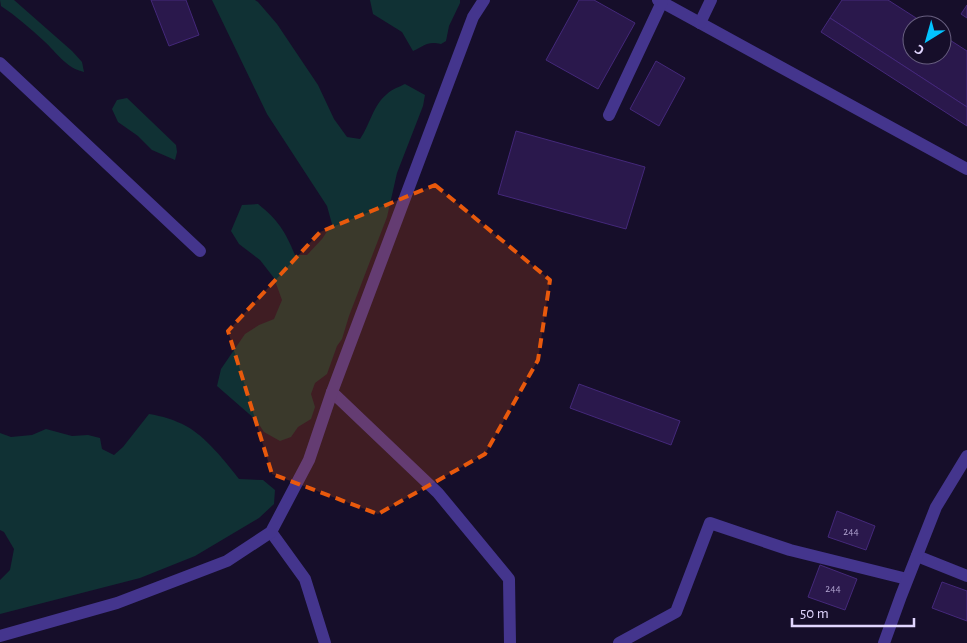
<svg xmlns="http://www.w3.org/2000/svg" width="967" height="643" font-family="'Alegreya Sans',sans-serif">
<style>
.green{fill:#103134}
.building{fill:#2a184c;stroke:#44287a}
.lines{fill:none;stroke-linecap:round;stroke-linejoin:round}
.minor{stroke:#44358d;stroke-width:12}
.marked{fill:#e8590c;fill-opacity:0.2;stroke:#e8590c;stroke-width:4;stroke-dasharray:10 6;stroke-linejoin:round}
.labels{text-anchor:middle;stroke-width:4.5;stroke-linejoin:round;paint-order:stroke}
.number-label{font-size:11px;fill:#b3a6d2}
</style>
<rect width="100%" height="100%" fill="#160e2a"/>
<g class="green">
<path d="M0,0h14l58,51 10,11 2,10c-18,-4 -27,-19 -40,-31 -14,-13 -28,-25 -43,-35z"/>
<path d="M212,0h43l3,2 19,22 41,61 16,34 13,18 13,2c10,-14 13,-34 27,-45 5,-5 12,-7 18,-10l20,11 -2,11 -26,67 -10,44 -38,99 -7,23 -5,7 -10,28 -12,9 -4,11 4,13 -4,12 -13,8 -7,10 -11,4 -16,-9 -8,-12 -39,-34 4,-17 24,-35 14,-9 15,-6 8,-19 -8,-22 -14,-18 -21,-16 -8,-13 11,-26 16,-1c20,16 27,27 37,51h12l15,-16 10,-15 -5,-18 -60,-92z"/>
<path d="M370,0h90v3l-11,23 -3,15 -5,3c-15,-3 -16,2 -28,7l-11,-19 -29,-18z"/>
<polygon points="127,98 176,145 177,152 175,160 152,150 138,136 118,122 112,109 117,100"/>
<path d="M149,414c13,2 26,6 37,12 19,10 40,36 53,53l24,1 12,10 -1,14 -15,14 -64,38 -55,22 -140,36v-34l10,-10 4,-21 -10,-17 -4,-2v-97l11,4 21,-2 14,-6 26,7 16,-1 12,3 2,11 12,6 9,-8z"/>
</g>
<g class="building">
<polygon points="151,0 186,0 199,35 169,46"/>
<polygon points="579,0 594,0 635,23 598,89 546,60"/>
<polygon points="842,0 888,0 927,25 912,25 912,55 942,55 942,35 967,51 967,107 830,18"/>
<polygon points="967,5 967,18 961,14"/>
<polygon points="830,18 967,107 967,126 821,32"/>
<polygon points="656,61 685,78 659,126 630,109"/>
<polygon points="516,131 645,167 626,229 498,194"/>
<polygon points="579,384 680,421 671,445 570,408"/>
<polygon points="837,511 875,526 866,550 828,537"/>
<polygon points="820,565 857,579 845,610 808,597"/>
<polygon points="942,582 967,591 967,621 932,608"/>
</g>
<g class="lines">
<g class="minor">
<polyline points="658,0 967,169"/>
<polyline points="700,23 711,0"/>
<polyline points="0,63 200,251"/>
<polyline points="609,115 662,2"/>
<polyline points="332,392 438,493 509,579 510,643"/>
<polyline points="271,532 305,579 325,643"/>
<polyline points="917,556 967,576"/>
<polyline points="0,636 117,603 227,561 271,532 309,460 332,392 473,17 484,0"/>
<polyline points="619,643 676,612 710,523 790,550 907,579"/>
<polyline points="884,643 901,596 936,507 967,456"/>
</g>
</g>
<path class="marked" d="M435,185l115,95 -12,80 -53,94 -107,60 -106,-40 -44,-143 92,-99z"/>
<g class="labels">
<g class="number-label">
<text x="851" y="535">244</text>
<text x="833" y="592">244</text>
</g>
</g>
<g transform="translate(927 40) rotate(217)"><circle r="24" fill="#160e2a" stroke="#675e7f"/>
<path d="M0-4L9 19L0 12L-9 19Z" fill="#02c3ff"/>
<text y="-8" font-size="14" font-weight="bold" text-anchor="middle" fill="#e1d6ff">С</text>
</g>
<path d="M792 618v8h122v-8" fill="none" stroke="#e1d6ff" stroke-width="2.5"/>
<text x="800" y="618" font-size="15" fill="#e1d6ff" stroke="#160e2a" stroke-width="4" paint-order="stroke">50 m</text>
</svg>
